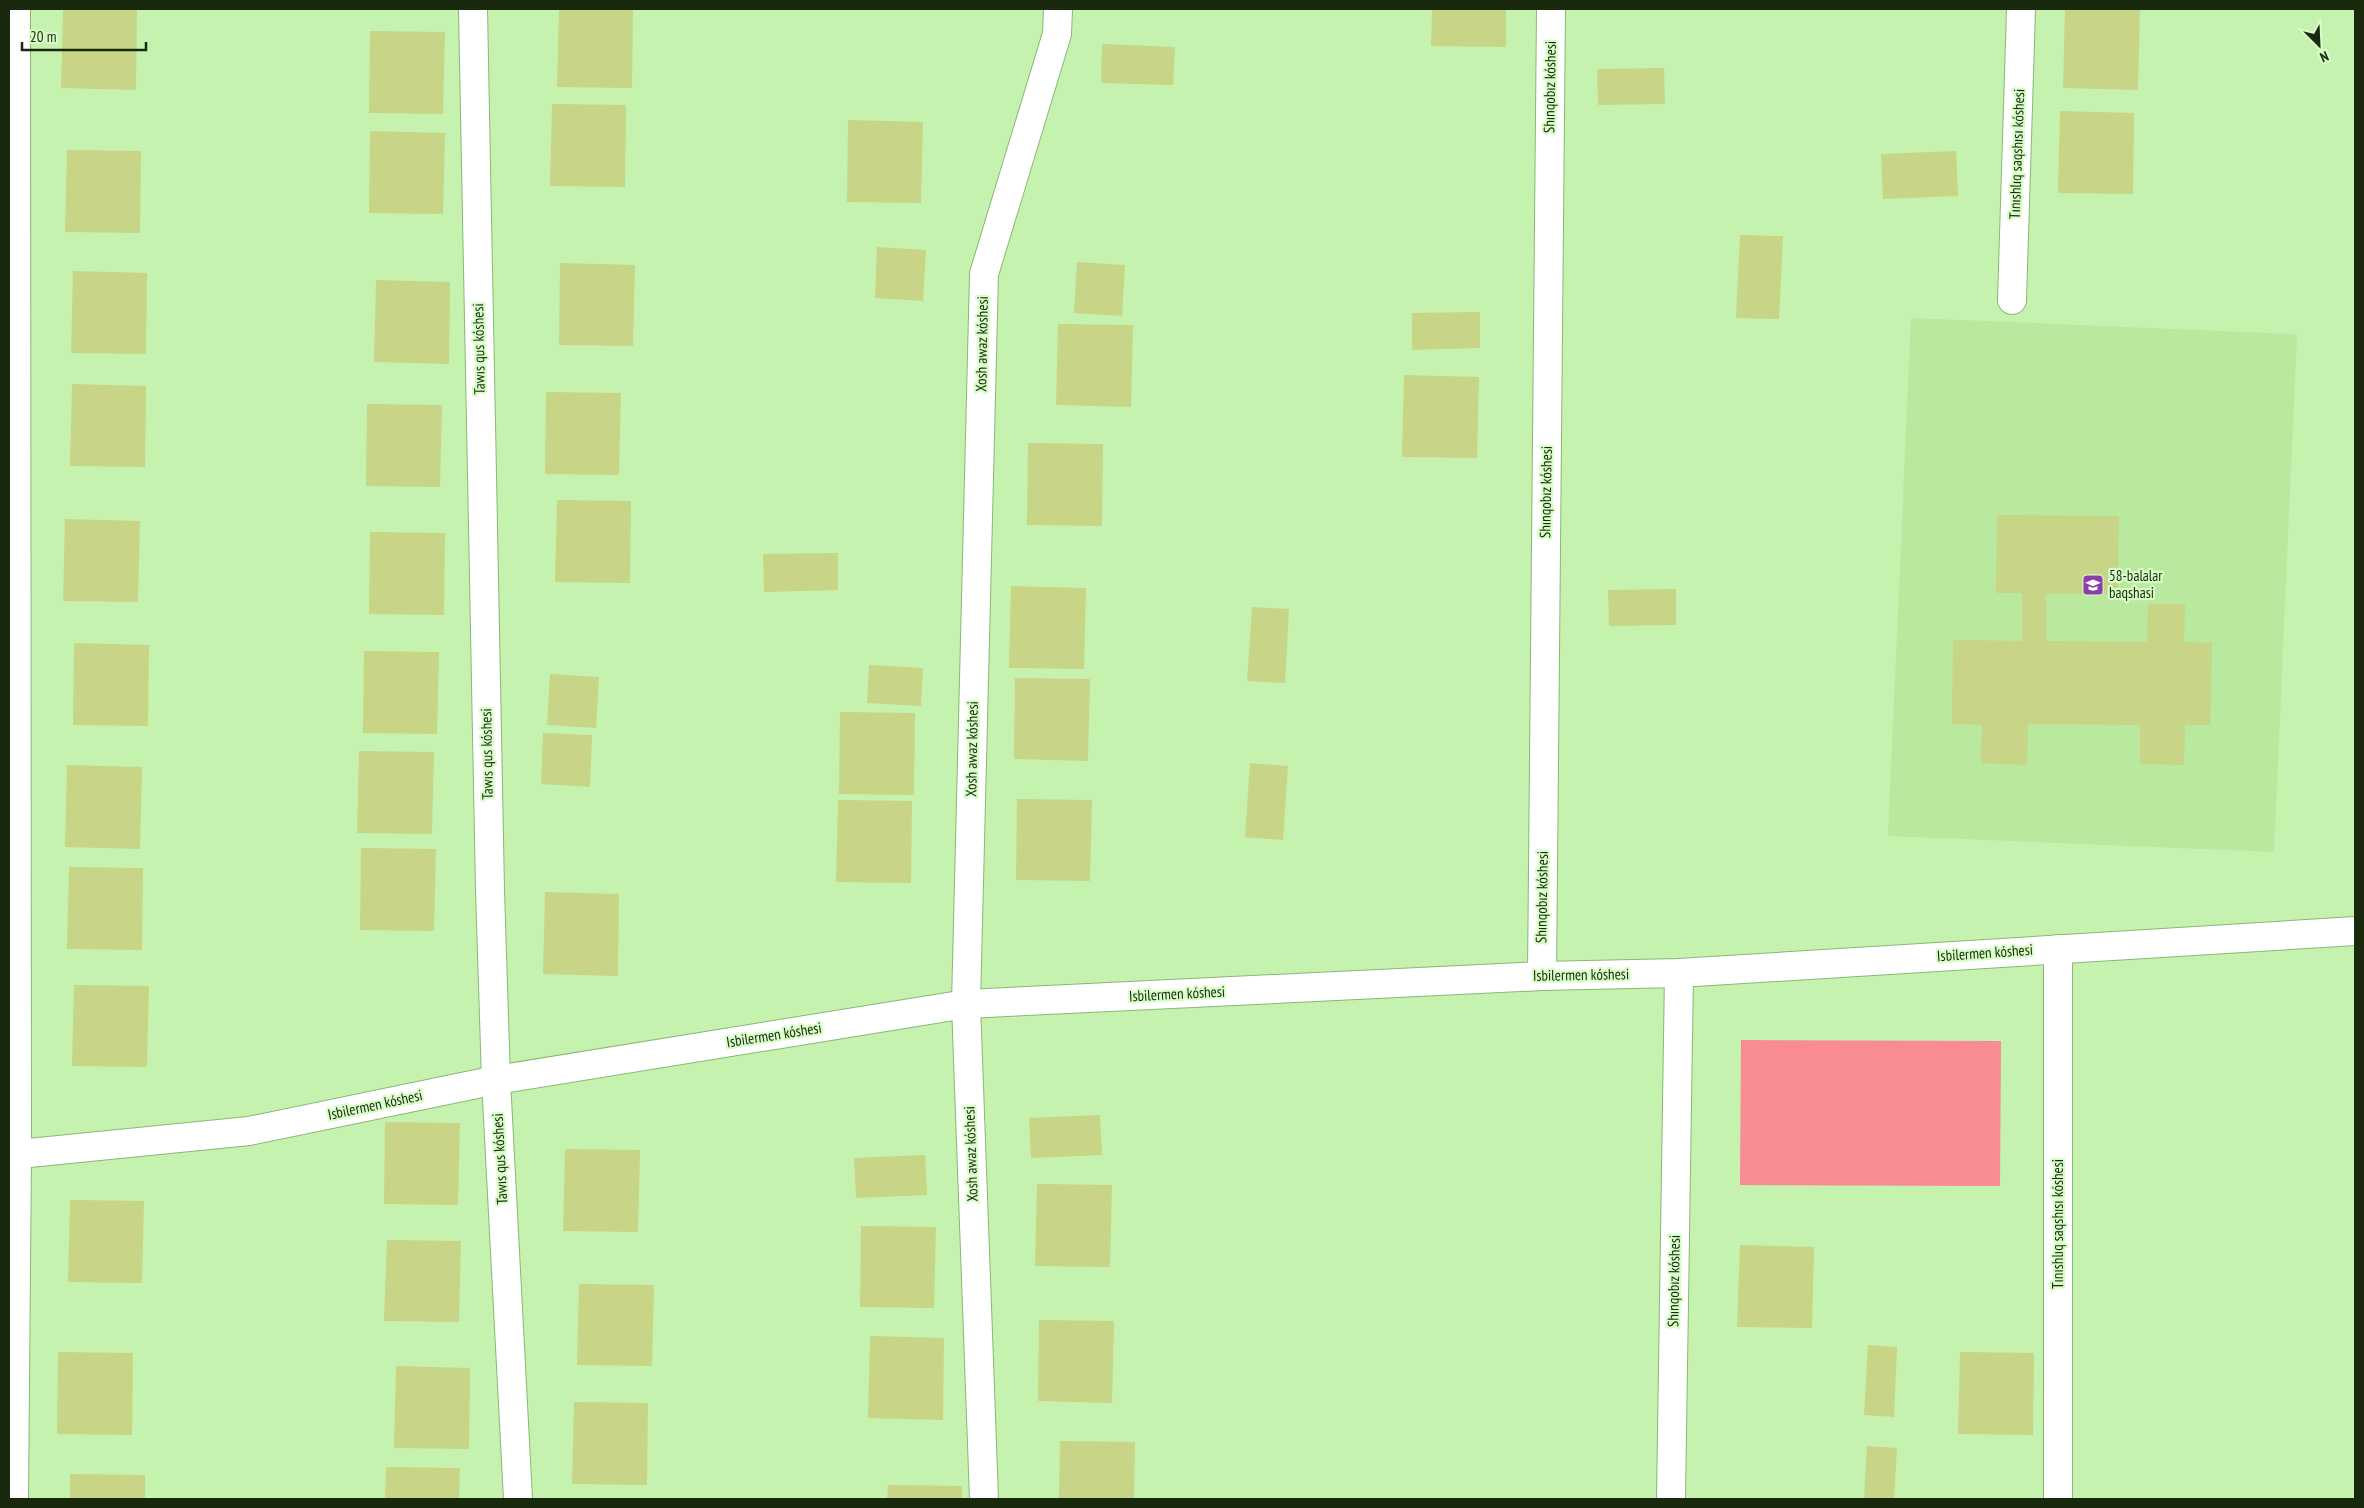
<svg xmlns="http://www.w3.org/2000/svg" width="2364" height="1508" font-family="'PT Sans Narrow',sans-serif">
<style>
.built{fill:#b8e99f}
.green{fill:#f88b93}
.building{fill:#c8d486}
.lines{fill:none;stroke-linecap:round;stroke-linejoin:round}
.minor-casing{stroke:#8bb775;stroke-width:30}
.minor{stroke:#fff;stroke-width:28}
.labels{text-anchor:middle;stroke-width:4.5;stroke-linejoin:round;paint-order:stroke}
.street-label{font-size:15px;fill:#18290e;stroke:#d8fdc7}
.poi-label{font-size:15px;fill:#18290e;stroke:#d8fdc7;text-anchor:start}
</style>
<rect width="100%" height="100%" fill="#c5f3af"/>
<polygon class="built" points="1911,318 2297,334 2274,852 1888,836"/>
<polygon class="green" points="1741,1040 2001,1041 2000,1186 1740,1185"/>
<g class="building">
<polygon points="63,9 137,9 136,90 61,88"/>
<polygon points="559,9 633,9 632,88 557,87"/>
<polygon points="1432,9 1506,9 1506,47 1431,46"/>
<polygon points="2065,9 2140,9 2138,90 2063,88"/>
<polygon points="370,31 445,32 443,114 369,113"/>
<polygon points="1102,44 1175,47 1173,85 1101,83"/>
<polygon points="1664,68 1665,104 1598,105 1597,69"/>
<polygon points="552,104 626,105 625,187 550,186"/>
<polygon points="2060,111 2134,113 2133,194 2058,193"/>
<polygon points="848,120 923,122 921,203 847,202"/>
<polygon points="370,131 445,133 443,214 369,213"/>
<polygon points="67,150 141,151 140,233 65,232"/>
<polygon points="1956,151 1958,196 1883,199 1881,154"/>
<polygon points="1740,235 1783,236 1779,319 1736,318"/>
<polygon points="877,247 926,250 923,301 875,298"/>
<polygon points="1077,262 1125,265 1122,316 1074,313"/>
<polygon points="560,263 635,265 633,346 559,345"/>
<polygon points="73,271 147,273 146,354 71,353"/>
<polygon points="376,280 450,282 449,364 374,362"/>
<polygon points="1480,312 1480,348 1412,350 1412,313"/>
<polygon points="1058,324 1133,325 1131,407 1056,405"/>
<polygon points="1404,375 1479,377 1477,458 1402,457"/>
<polygon points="72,384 146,386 145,467 70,466"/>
<polygon points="546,392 621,393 619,475 545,474"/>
<polygon points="367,404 442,405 440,487 366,486"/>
<polygon points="1028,443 1103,444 1102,526 1027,525"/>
<polygon points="557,500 631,501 630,583 555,582"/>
<polygon points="1997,515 2119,516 2118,594 2046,594 2046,641 2147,642 2148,604 2185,604 2184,642 2212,643 2210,725 2185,725 2184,765 2140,764 2140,725 2028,724 2027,765 1981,763 1982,725 1952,724 1953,640 2022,641 2022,593 1996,593"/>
<polygon points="65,519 140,521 138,602 63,601"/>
<polygon points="370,532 445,533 444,615 369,614"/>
<polygon points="838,553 838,590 764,592 763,554"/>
<polygon points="1011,586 1086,588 1084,669 1009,668"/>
<polygon points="1676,589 1676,625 1609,626 1608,590"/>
<polygon points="1252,607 1289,609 1285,683 1247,681"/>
<polygon points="74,643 149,645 148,726 73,725"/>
<polygon points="364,651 439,652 437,734 363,733"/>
<polygon points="869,665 923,668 921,706 867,703"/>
<polygon points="550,674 599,677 596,728 547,725"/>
<polygon points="1015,678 1090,679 1088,761 1014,759"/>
<polygon points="840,712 915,713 914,795 839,794"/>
<polygon points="543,733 592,735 590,787 541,784"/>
<polygon points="359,751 434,752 432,834 357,833"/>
<polygon points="1250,763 1288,766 1283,840 1245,837"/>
<polygon points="67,765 142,767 140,849 65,847"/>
<polygon points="1017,799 1092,800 1090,881 1016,880"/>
<polygon points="838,800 912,801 911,883 836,882"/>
<polygon points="361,848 436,849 434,931 360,930"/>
<polygon points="69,867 143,868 142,950 67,949"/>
<polygon points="545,892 619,894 618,976 543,974"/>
<polygon points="74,985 149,986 147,1067 72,1066"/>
<polygon points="1100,1115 1102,1155 1031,1158 1029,1118"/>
<polygon points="385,1122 460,1123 458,1205 384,1204"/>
<polygon points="565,1149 640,1150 638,1232 563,1231"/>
<polygon points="925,1155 927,1195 856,1198 854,1158"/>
<polygon points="1037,1184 1112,1185 1110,1267 1035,1266"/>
<polygon points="70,1200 144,1201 142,1283 68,1282"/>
<polygon points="861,1226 936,1227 934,1308 860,1307"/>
<polygon points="387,1240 461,1241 459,1322 384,1321"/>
<polygon points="1740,1245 1814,1247 1812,1328 1737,1327"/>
<polygon points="579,1284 654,1285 652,1366 577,1365"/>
<polygon points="1039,1320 1114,1321 1112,1403 1038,1401"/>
<polygon points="870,1336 944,1338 943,1420 868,1418"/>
<polygon points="1868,1345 1897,1347 1894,1417 1864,1415"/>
<polygon points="58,1352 133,1353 132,1435 57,1434"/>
<polygon points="1960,1352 2034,1353 2033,1435 1958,1434"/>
<polygon points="396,1366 470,1368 469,1449 394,1448"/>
<polygon points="574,1402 648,1403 647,1485 572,1484"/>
<polygon points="1060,1441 1135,1442 1134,1499 1059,1499"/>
<polygon points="1867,1446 1897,1448 1894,1499 1864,1499"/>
<polygon points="386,1467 460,1468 459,1499 385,1499"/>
<polygon points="70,1474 145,1475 145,1499 70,1499"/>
<polygon points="888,1485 962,1486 962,1499 887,1499"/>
</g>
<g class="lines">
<g class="minor-casing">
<g id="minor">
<polyline points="473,9 490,890 496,1080 518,1499"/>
<polyline points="2012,300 2021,9"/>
<polyline points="2058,949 2058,1499"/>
<polyline points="1542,976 1551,9"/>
<polyline points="9,1155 249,1131 496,1080 966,1004 1542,976 1679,973 2355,931"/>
<polyline points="14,1499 17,1154 16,9"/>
<polyline points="984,1499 966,1004 984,274 1057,34 1058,9"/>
<polyline points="1671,1499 1679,973"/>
</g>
</g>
<use href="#minor" class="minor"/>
</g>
<defs>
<g id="school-square" transform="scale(1.125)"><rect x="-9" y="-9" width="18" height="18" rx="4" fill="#8d3cab" stroke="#d8fdc7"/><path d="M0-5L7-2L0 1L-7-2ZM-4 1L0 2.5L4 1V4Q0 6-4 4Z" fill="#fff"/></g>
</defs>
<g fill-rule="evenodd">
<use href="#school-square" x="2093" y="585"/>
</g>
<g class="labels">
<g class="street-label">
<text transform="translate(1550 87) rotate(-89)" y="5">Shınqobız kóshesi</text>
<text transform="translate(2017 154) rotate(-88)" y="5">Tınıshlıq saqshısı kóshesi</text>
<text transform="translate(982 344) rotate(-89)" y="5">Xosh awaz kóshesi</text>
<text transform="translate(479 349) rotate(-91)" y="5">Tawıs qus kóshesi</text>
<text transform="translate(1546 492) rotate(-89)" y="5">Shınqobız kóshesi</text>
<text transform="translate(972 749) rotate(-89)" y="5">Xosh awaz kóshesi</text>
<text transform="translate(487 754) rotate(-91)" y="5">Tawıs qus kóshesi</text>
<text transform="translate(1542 897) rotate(-89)" y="5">Shınqobız kóshesi</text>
<text transform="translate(1985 953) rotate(-4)" y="5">Isbilermen kóshesi</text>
<text transform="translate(1581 975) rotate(-1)" y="5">Isbilermen kóshesi</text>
<text transform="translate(1177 994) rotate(-3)" y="5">Isbilermen kóshesi</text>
<text transform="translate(774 1035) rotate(-9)" y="5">Isbilermen kóshesi</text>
<text transform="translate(375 1105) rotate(-12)" y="5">Isbilermen kóshesi</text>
<text transform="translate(971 1154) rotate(-92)" y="5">Xosh awaz kóshesi</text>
<text transform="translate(500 1159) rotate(-93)" y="5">Tawıs qus kóshesi</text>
<text transform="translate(2058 1224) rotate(-90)" y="5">Tınıshlıq saqshısı kóshesi</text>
<text transform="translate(1674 1281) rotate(-89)" y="5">Shınqobız kóshesi</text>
</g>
<g class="poi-label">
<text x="2109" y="581">58-balalar<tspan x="2109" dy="17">baqshasi</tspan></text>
</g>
</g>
<rect width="2364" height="1508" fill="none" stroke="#18290e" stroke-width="20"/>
<g transform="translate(2319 45) rotate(156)" stroke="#d8fdc7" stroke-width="4" paint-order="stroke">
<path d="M0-4L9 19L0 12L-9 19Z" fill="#18290e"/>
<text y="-8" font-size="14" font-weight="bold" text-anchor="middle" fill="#18290e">N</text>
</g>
<path d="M22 42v8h124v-8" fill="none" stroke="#18290e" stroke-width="2.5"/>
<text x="30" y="42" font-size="15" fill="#18290e" stroke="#d8fdc7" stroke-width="4" paint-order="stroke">20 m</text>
</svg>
